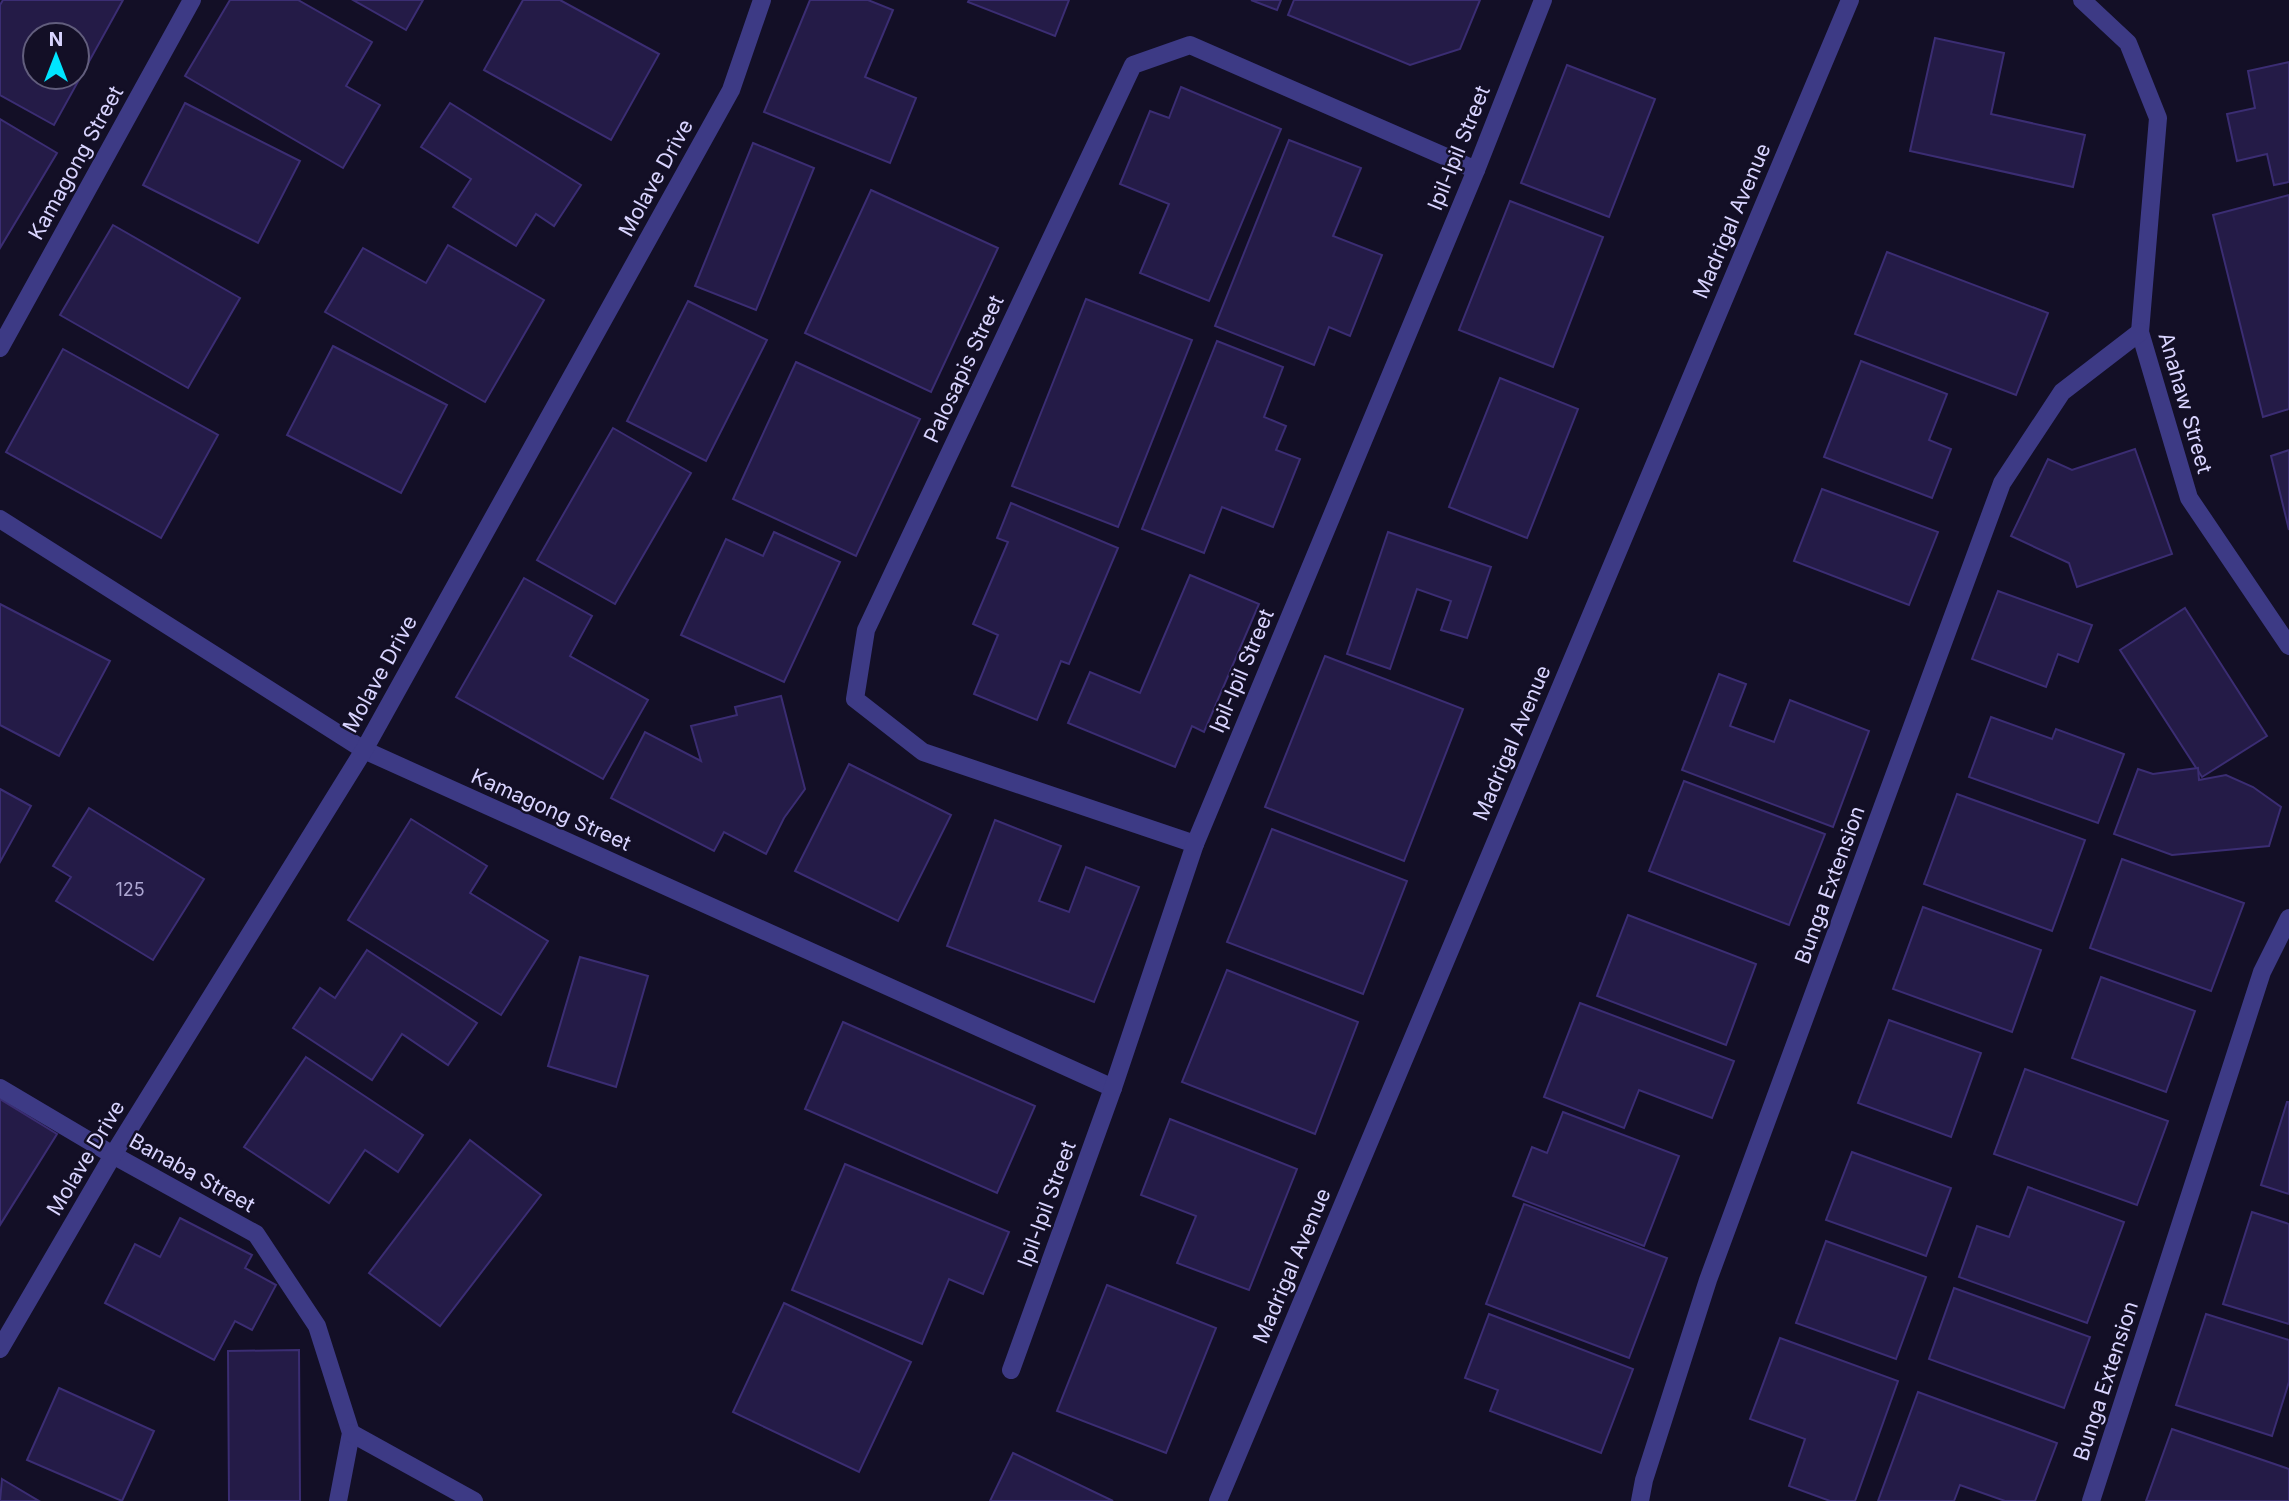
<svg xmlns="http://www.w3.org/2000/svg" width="2289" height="1501" font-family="Inter,sans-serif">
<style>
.building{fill:#241b47;stroke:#3b2d73;stroke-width:2;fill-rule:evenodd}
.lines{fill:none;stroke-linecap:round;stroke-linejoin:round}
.minor{stroke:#3d3a85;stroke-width:18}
.labels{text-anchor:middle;stroke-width:5;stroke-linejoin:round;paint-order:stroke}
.number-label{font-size:18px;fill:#aca6d1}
.street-label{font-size:21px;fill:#d9d4ff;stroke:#130f26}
</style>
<rect width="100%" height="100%" fill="#130f26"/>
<g class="building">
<path d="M3,0h120l-69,125 -54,-30v-90zM35,35h42v42h-42z"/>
<polygon points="230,0 298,0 372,42 346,86 380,105 343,168 185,76"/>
<polygon points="353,0 423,0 406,30"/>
<polygon points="523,0 560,0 659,54 611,140 484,70"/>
<polygon points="810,0 868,0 893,10 865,77 916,98 890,163 764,112"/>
<polygon points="969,0 1069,0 1055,36 968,2"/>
<polygon points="1251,0 1281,0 1277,10"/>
<polygon points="1294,0 1480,0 1460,49 1410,65 1288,15"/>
<polygon points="1935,38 2004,53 1991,114 2085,135 2073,187 1910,151"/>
<polygon points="2289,62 2289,182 2274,185 2267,154 2237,161 2227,114 2255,108 2248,71"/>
<polygon points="1567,65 1655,99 1609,217 1521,183"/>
<polygon points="1181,87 1281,129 1209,301 1140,273 1169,204 1120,184 1150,111 1169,118"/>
<polygon points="185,103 300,161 258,243 143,185"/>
<polygon points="450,103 581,185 554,226 536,214 516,246 453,207 471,179 421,147"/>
<polygon points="0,119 57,153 0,248"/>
<polygon points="1289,140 1361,168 1333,236 1382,255 1350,336 1329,327 1314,365 1215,326"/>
<polygon points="753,143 814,168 756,310 695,286"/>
<polygon points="871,190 998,248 931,392 805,333"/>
<polygon points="2289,195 2289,409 2263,417 2213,215"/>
<polygon points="1510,201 1603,237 1553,367 1459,330"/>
<polygon points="113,225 240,298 188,388 60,315"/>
<polygon points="448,245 544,300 485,402 325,312 363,248 426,283"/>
<polygon points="1887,252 2048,313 2016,395 1855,334"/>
<polygon points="1086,299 1192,340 1118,527 1012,486"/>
<polygon points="688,301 767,340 706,461 627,421"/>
<polygon points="1217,341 1283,367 1264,417 1286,426 1276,450 1300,459 1273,527 1222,507 1204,553 1142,529"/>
<polygon points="333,346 447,405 401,493 287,435"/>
<polygon points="63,349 218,435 161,538 6,452"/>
<polygon points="1861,361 1947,394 1929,440 1951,449 1932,498 1824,457"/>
<polygon points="796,362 920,419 856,556 733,499"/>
<polygon points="1500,378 1578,409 1527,538 1449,507"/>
<polygon points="613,428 691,473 615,604 537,560"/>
<polygon points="2135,449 2172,554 2077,587 2069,563 2011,536 2048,459 2072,470"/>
<polygon points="2289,450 2289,530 2271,456"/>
<polygon points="1822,489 1938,532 1909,605 1794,561"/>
<polygon points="1011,503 1118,548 1069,664 1061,661 1037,720 974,694 998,635 973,624 1008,542 997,538"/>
<polygon points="774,532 840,562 784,682 681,635 726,539 763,556"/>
<polygon points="1388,532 1491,567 1467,638 1441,630 1451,601 1417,589 1390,669 1347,654"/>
<polygon points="1190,575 1259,604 1204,732 1192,726 1175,767 1068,723 1090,672 1140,693"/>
<polygon points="524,578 592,616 570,656 648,700 603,779 456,697"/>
<polygon points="1998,591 2092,625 2078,662 2058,654 2046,687 1972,659"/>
<polygon points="0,604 110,661 59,756 0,725"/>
<polygon points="2185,608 2267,736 2202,777 2120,650"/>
<polygon points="1325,656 1463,709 1404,861 1265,807"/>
<polygon points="1719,674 1746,684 1730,726 1774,742 1790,700 1869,731 1833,827 1682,770"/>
<polygon points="781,696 805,789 784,818 766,854 724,832 714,851 611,798 645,732 701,761 691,726 737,715 735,707"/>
<polygon points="1991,717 2052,739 2056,729 2124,754 2098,823 1969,777"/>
<polygon points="849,764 951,815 898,921 795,871"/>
<polygon points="2198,768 2199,780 2226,775 2253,787 2281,807 2269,846 2172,855 2114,834 2138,769 2153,774"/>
<polygon points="1684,781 1825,834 1789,925 1649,871"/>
<polygon points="0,789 31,806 0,862"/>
<polygon points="1957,794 2085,840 2052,931 1924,884"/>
<polygon points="89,808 204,879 153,960 56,901 71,877 53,866"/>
<polygon points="411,819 487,866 470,893 548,941 501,1015 348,920"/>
<polygon points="995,820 1061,846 1039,901 1069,912 1086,867 1139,887 1094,1002 947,946"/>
<polygon points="1272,829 1407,881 1363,994 1227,942"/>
<polygon points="2122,859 2244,903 2211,991 2090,948"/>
<polygon points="1923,907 2041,950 2012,1032 1893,989"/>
<polygon points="1628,915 1756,964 1726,1045 1597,996"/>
<polygon points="367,950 477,1023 448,1065 402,1034 372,1080 293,1028 320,988 335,998"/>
<polygon points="580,957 648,976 616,1087 548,1066"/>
<polygon points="1227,970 1358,1022 1315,1134 1182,1082"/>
<polygon points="2101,977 2195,1011 2166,1092 2072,1058"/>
<polygon points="1580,1003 1734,1061 1712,1118 1639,1090 1624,1128 1544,1097"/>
<polygon points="1889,1020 1981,1053 1951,1137 1858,1103"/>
<polygon points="843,1022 1035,1106 997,1193 805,1109"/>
<polygon points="306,1057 423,1135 398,1172 365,1150 329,1203 244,1147"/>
<polygon points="2025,1069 2168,1121 2137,1205 1994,1154"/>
<polygon points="0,1099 57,1134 0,1225"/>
<polygon points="2287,1102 2289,1102 2289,1194 2261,1185"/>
<polygon points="1563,1112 1679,1156 1644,1246 1513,1196 1532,1147 1547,1153"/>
<polygon points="1170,1119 1297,1169 1249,1290 1177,1263 1196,1216 1141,1195"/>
<polygon points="470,1140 541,1195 440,1326 369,1273"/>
<polygon points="1852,1152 1951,1188 1926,1256 1826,1220"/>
<polygon points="845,1164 1009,1232 983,1294 949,1279 922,1344 792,1290"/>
<polygon points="2028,1187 2124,1222 2087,1323 1959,1277 1977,1226 2009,1237"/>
<polygon points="1524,1204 1667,1258 1629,1358 1486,1304"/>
<polygon points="2252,1212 2289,1224 2289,1324 2223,1304"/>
<polygon points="180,1218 252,1255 245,1268 276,1285 252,1330 235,1321 214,1360 105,1303 135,1244 160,1257"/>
<polygon points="1826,1241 1926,1277 1896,1359 1796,1323"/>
<polygon points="1107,1285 1216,1328 1166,1453 1057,1411"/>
<polygon points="1954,1288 2090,1337 2064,1408 1929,1359"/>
<polygon points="784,1303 911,1362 859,1472 733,1412"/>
<polygon points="1489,1314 1633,1369 1601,1453 1490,1411 1498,1390 1465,1378"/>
<polygon points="2206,1314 2289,1340 2289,1382 2272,1436 2176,1405"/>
<polygon points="1780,1338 1898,1381 1855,1501 1830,1501 1789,1486 1805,1439 1750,1419"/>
<polygon points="299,1350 300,1501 229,1501 228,1351"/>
<polygon points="59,1388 154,1431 122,1501 27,1460"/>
<polygon points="1918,1392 2057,1443 2035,1501 2005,1501 1960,1485 1954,1501 1878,1501"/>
<polygon points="2172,1429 2289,1469 2289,1501 2146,1501"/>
<polygon points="1013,1453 1113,1501 990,1501"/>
<polygon points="2,1479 39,1501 0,1501"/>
</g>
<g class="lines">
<g class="minor">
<polyline points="2082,0 2128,43 2158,118 2140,332 2189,498 2289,646"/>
<polyline points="0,348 192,0"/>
<polyline points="0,519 364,750 1113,1088"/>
<polyline points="1195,844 923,752 855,699 866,630 1133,65 1190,45 1476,170"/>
<polyline points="0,1088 113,1155 256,1234 317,1326 351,1433 338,1501"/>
<polyline points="0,1349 113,1155 364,750 731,90 762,0"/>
<polyline points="1011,1370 1113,1088 1195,844 1476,170 1543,0"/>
<polyline points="351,1433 474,1501"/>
<polyline points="1218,1501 1850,0"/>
<polyline points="1640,1501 1644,1480 1708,1280 2002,483 2062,392 2140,332"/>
<polyline points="2091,1501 2262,972 2289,918"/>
</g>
</g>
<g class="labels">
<g class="number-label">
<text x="130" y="896">125</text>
</g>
<g class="street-label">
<text transform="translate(1459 148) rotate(-68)" y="7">Ipil-Ipil Street</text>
<text transform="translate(76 163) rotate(-61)" y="7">Kamagong Street</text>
<text transform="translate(656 178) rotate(-61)" y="7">Molave Drive</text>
<text transform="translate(1732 221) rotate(-67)" y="7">Madrigal Avenue</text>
<text transform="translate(964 369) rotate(-65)" y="7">Palosapis Street</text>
<text transform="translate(2185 403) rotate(74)" y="7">Anahaw Street</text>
<text transform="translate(1242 671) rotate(-67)" y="7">Ipil-Ipil Street</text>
<text transform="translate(380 674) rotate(-61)" y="7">Molave Drive</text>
<text transform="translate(1512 743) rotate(-67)" y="7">Madrigal Avenue</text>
<text transform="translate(551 810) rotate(24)" y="7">Kamagong Street</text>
<text transform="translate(1830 885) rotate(-70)" y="7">Bunga Extension</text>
<text transform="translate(86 1158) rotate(-59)" y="7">Molave Drive</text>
<text transform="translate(192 1173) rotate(29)" y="7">Banaba Street</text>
<text transform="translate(1047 1204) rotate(-70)" y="7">Ipil-Ipil Street</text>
<text transform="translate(1292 1266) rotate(-67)" y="7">Madrigal Avenue</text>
<text transform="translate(2106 1381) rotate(-72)" y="7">Bunga Extension</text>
</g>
</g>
<g transform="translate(56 56)"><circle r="33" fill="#130f26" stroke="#625e7d" stroke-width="2"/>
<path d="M0-5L12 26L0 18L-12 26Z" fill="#00e5ff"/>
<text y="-10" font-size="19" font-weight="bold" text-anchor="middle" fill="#d9d4ff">N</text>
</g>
</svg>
